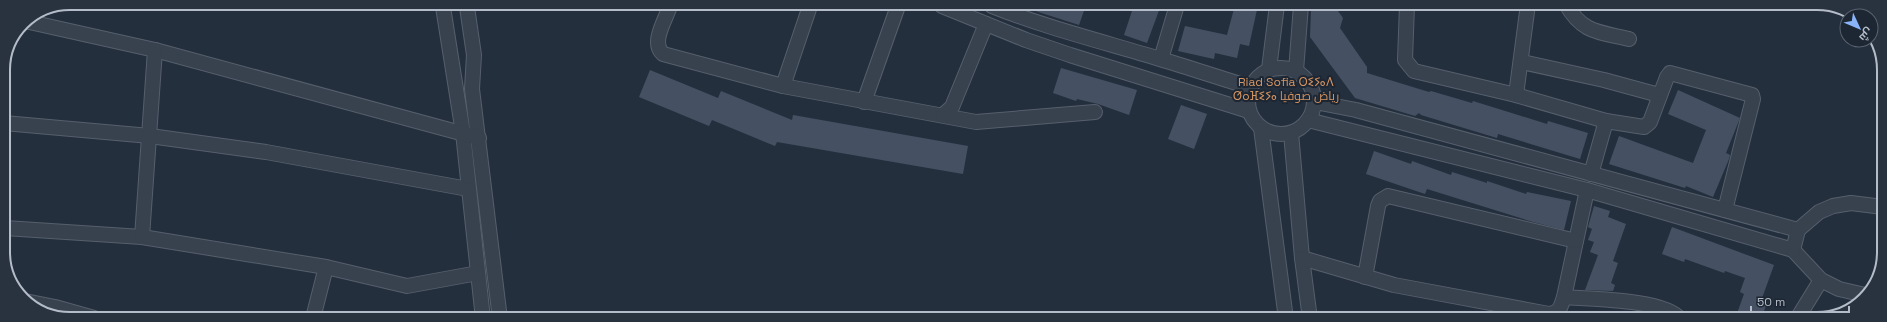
<svg xmlns="http://www.w3.org/2000/svg" width="1887" height="322" font-family="'Space Grotesk',Cairo,'Noto Sans Tifinagh',sans-serif">
<style>
.building{fill:#455162}
.lines{fill:none;stroke-linecap:round;stroke-linejoin:round}
.minor-casing{stroke:#565f6c;stroke-width:16}
.minor{stroke:#38414e;stroke-width:14}
.labels{text-anchor:middle;stroke-width:4;stroke-linejoin:round;paint-order:stroke}
.neighbourhood-label{font-size:12px;fill:#d59563;stroke:#1d2633}
.rim{fill:none;stroke:#b4bcc9;stroke-width:2}
</style>
<rect width="100%" height="100%" fill="#242f3e"/>
<g class="building">
<polygon points="1086,5 1079,25 1026,8 1026,6"/>
<polygon points="1134,5 1161,5 1147,43 1124,35"/>
<polygon points="1235,5 1258,5 1249,46 1240,44 1237,58 1215,53 1214,59 1178,51 1185,26 1227,35"/>
<polygon points="1318,5 1338,5 1338,11 1343,18 1340,28 1367,67 1367,73 1429,92 1431,91 1472,103 1473,101 1547,124 1548,121 1588,133 1580,159 1498,134 1497,138 1421,115 1419,113 1415,116 1355,98 1310,37 1311,10"/>
<polygon points="1061,68 1137,90 1129,115 1098,104 1077,99 1076,101 1053,93"/>
<polygon points="650,70 718,98 721,91 792,120 793,115 968,146 963,174 777,142 775,146 712,120 709,126 639,97"/>
<polygon points="1678,90 1740,118 1726,153 1730,155 1729,159 1713,197 1686,186 1685,188 1609,164 1619,136 1693,163 1706,130 1668,114"/>
<polygon points="1181,105 1207,114 1194,149 1168,139"/>
<polygon points="1374,151 1411,164 1412,161 1451,175 1452,172 1487,183 1487,181 1526,194 1527,192 1571,201 1564,230 1533,222 1427,189 1425,194 1366,174"/>
<polygon points="1594,206 1610,211 1608,217 1626,224 1613,261 1618,263 1611,283 1615,285 1613,291 1585,290 1598,255 1590,252 1594,242 1588,240 1592,229 1588,227"/>
<polygon points="1672,227 1774,265 1761,301 1767,303 1761,319 1735,319 1744,294 1740,292 1745,278 1725,271 1724,273 1685,259 1684,262 1662,254"/>
</g>
<g class="lines">
<g class="minor-casing">
<g id="minor">
<path d="M1566,4c16,29 33,28 63,35"/>
<polyline points="1407,5 1405,60 1414,71 1516,95 1606,121 1644,127 1650,122 1667,77 1670,73 1752,95 1753,99 1725,210"/>
<path d="M670,6c-4,13 -20,37 -7,48l120,32 193,36 119,-10"/>
<polyline points="942,6 1026,40 1070,55 1249,111"/>
<path d="M992,6c55,22 112,36 168,53 30,9 60,19 90,28"/>
<polyline points="443,7 463,133 483,319"/>
<polyline points="467,7 474,55 472,89 500,319"/>
<polyline points="25,21 155,50 479,138"/>
<polyline points="1161,59 1177,5"/>
<polyline points="1522,62 1604,80 1659,95"/>
<circle cx="1281" cy="101" r="33"/>
<polyline points="1269,69 1277,5"/>
<polyline points="1296,71 1301,5"/>
<polyline points="783,86 810,6"/>
<polyline points="1516,95 1528,4"/>
<polyline points="864,102 898,6"/>
<polyline points="1315,102 1356,110 1798,230"/>
<polyline points="943,115 952,107 986,24"/>
<polyline points="1308,120 1587,190 1793,250 1821,280 1839,289 1865,295"/>
<polyline points="4,123 150,136 266,152 468,189"/>
<polyline points="1261,128 1286,319"/>
<polyline points="1291,133 1302,258 1310,319"/>
<polyline points="1591,174 1606,121"/>
<polyline points="5,228 142,237 326,267 407,286 478,273"/>
<polyline points="142,237 155,50"/>
<polyline points="1793,250 1798,230 1819,212 1833,206 1851,203 1883,207"/>
<path d="M1302,258l92,27 155,29c11,-1 12,-8 15,-17l23,-107"/>
<polyline points="1365,277 1378,206 1380,201 1388,196 1576,241"/>
<path d="M1564,297c25,2 101,2 116,22"/>
<polyline points="25,301 55,307 94,318"/>
<polyline points="313,318 326,267"/>
<polyline points="1797,319 1821,280"/>
</g>
</g>
<use href="#minor" class="minor"/>
</g>
<g class="labels">
<g class="neighbourhood-label">
<text x="1286" y="86">Riad Sofia ⵔⵉⵢⴰⴷ<tspan x="1286" dy="14">ⵚoⴼⵉⵢⴰ رياض صوفيا</tspan></text>
</g>
</g>
<path d="M0 0H1887V322H0ZM70 10H1817A60 60 0 0 1 1877 70V252A60 60 0 0 1 1817 312H70A60 60 0 0 1 10 252V70A60 60 0 0 1 70 10Z" fill="#29323f" fill-rule="evenodd"/>
<path class="rim" d="M70 10H1817A60 60 0 0 1 1877 70V252A60 60 0 0 1 1817 312H70A60 60 0 0 1 10 252V70A60 60 0 0 1 70 10Z"/>
<g transform="translate(1859 28) rotate(134)"><circle r="19" fill="#1d2633" stroke="#59626f"/>
<path d="M0-3L7 15L0 10L-7 15Z" fill="#8ab4f8"/>
<text y="-6" font-size="11" font-weight="bold" text-anchor="middle" fill="#b4bcc9">ش</text>
</g>
<path d="M1751 306v6h98v-6" fill="none" stroke="#b4bcc9" stroke-width="2"/>
<text x="1757" y="306" font-size="12" fill="#b4bcc9" stroke="#1d2633" stroke-width="3" paint-order="stroke">50 m</text>
</svg>
